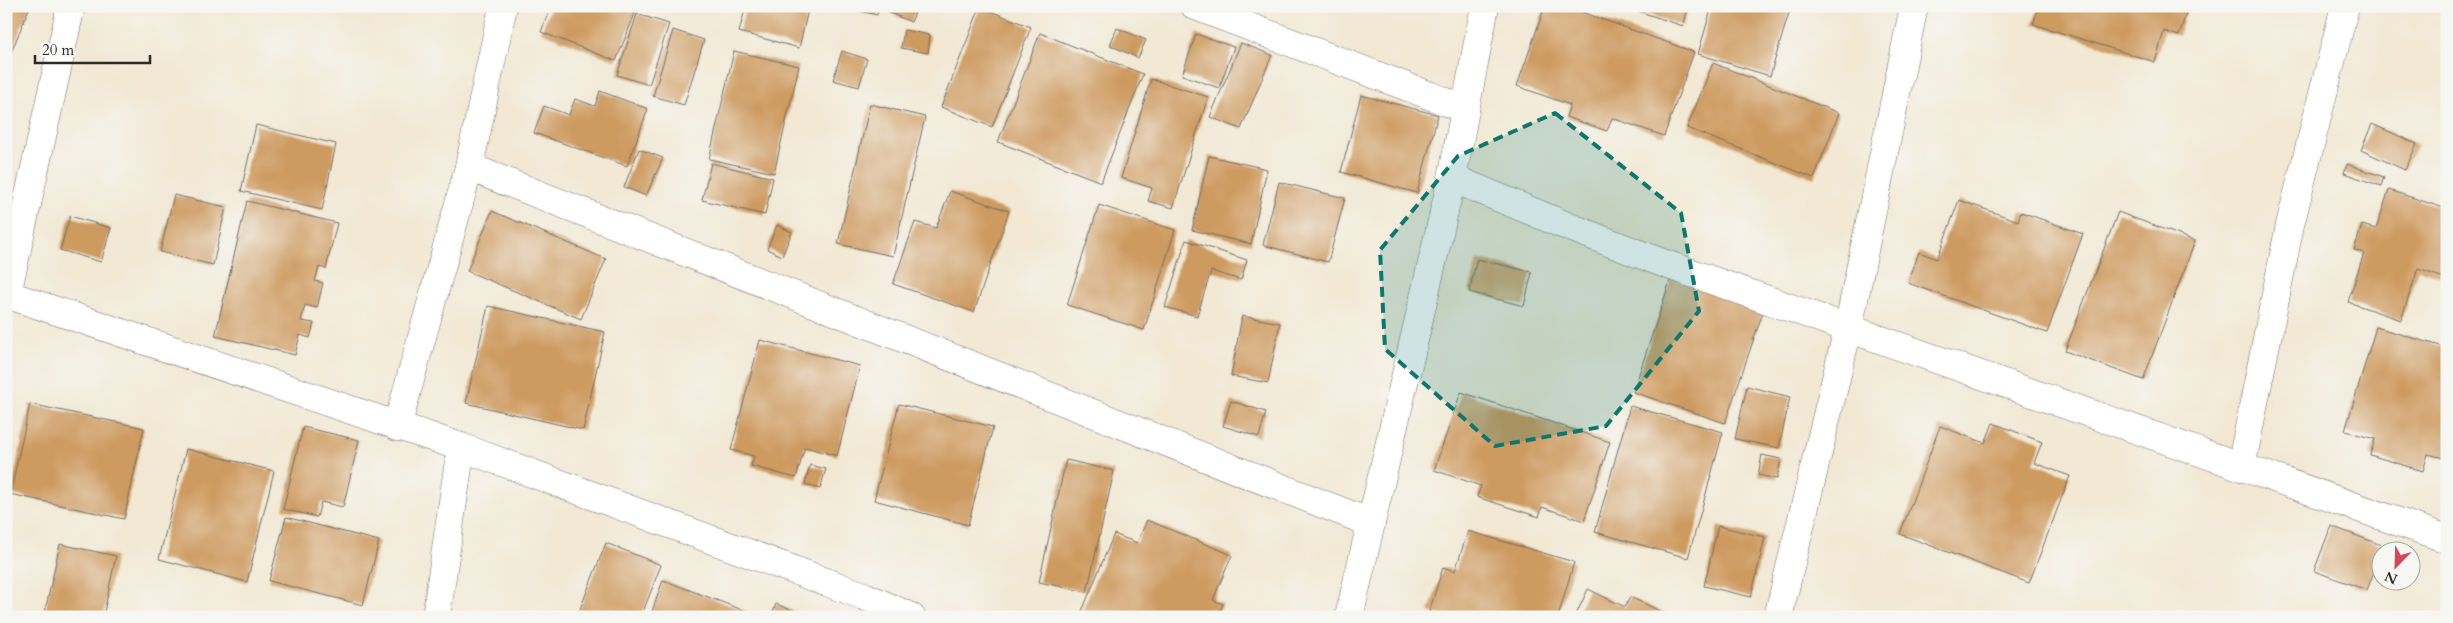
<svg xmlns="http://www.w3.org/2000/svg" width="2453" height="623" font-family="Cardo,serif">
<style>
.building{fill:#cd9a5e}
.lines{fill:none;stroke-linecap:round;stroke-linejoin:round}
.minor-casing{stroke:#716d66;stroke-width:29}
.minor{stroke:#fff;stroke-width:28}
.marked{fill:#0f766e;fill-opacity:0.2;stroke:#0f766e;stroke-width:4;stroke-dasharray:10 6;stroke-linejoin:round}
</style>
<rect width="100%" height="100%" fill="#f6f6f2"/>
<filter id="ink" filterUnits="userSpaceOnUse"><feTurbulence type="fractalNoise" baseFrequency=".02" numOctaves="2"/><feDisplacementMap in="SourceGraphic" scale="10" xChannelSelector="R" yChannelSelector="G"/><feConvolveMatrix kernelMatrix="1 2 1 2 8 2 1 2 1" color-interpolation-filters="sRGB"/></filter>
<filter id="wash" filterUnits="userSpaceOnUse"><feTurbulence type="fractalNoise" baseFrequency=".0096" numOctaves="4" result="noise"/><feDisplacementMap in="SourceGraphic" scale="20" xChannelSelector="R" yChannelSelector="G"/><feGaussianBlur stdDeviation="1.12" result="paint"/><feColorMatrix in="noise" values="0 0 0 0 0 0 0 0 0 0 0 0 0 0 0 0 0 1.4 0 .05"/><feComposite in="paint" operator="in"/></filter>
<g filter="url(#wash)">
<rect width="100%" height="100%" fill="#f2e8d3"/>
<g id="blocks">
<g class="building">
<polygon points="6,6 30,6 6,65"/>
<polygon points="551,6 598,6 610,10 611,6 624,6 636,11 616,61 541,32"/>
<polygon points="746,6 809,6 799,48 739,32"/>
<polygon points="857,6 879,6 877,15 856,10"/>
<polygon points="893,6 918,6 911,22 890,13"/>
<polygon points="1545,6 1565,6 1694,52 1664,136 1612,118 1607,131 1566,117 1570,105 1517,86"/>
<polygon points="1623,6 1689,6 1683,26"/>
<polygon points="1712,6 1791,6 1770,76 1698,54"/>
<polygon points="2039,6 2188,6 2179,36 2164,31 2155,62 2033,24"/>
<polygon points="980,7 1031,27 992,127 941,107"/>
<polygon points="637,14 669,24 649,85 617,75"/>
<polygon points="1117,28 1146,40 1138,58 1110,45"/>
<polygon points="673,30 704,40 684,105 653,96"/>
<polygon points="904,30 930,35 928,53 901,48"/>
<polygon points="1040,33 1143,74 1101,182 998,142"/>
<polygon points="1196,34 1234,47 1219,88 1182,75"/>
<polygon points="1241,43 1272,55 1241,129 1210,117"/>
<polygon points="734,51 799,66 774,173 709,159"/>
<polygon points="842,51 867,59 859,87 833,80"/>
<polygon points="1713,63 1839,113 1814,178 1687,128"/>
<polygon points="1151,79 1208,97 1173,208 1148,201 1152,188 1121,178"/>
<polygon points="600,91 648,109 627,166 534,133 544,106 569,115 575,99 595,106"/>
<polygon points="1361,95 1438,115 1417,193 1341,172"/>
<polygon points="870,104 925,117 893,256 838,244"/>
<polygon points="2372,124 2417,144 2405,170 2361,150"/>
<polygon points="256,125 336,144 322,210 241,191"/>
<polygon points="639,149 663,158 646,196 624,187"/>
<polygon points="1209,156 1267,169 1251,244 1192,230"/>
<polygon points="711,163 773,178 765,215 702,200"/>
<polygon points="2347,164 2384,177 2381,186 2344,173"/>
<polygon points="1279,182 1345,198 1328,262 1263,245"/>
<polygon points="2389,190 2447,209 2447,279 2418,269 2401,320 2348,302 2364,253 2354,250 2362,225 2376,229"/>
<polygon points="950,191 1009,211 974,312 893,284 915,222 936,228"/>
<polygon points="174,195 226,207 213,265 160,252"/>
<polygon points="1959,200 2018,221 2021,212 2083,234 2047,333 1908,283 1919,252 1937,259"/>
<polygon points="247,201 337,223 326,269 319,267 315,281 323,283 317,308 305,305 301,321 314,323 310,338 300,335 295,355 215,336"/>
<polygon points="1099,205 1175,230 1144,330 1067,305"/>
<polygon points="492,211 606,259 581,319 467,271"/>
<polygon points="2118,212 2195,241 2143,380 2065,351"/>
<polygon points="70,216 111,228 101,262 60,250"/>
<polygon points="777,225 792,232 782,256 767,249"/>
<polygon points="1186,240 1247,260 1241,280 1211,271 1197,316 1165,307"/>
<polygon points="1477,259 1532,272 1524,306 1469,292"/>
<polygon points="1671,278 1764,309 1725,423 1633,392"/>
<polygon points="488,306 605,332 583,430 466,403"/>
<polygon points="1242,316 1280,323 1268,383 1231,376"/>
<polygon points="2376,327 2447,348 2447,459 2428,454 2423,471 2370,455 2375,439 2345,431"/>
<polygon points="760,340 860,366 837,456 805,447 796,478 751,466 754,456 731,450"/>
<polygon points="1747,386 1790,397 1779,448 1735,439"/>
<polygon points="1461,392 1610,442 1584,521 1542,507 1539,517 1477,497 1481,486 1434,470"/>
<polygon points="1231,401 1266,412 1259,437 1223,426"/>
<polygon points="30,404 144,428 124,519 10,494"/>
<polygon points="899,404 993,427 968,525 874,500"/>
<polygon points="1630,406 1723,432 1688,558 1595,532"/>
<polygon points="1993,423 2042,442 2034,463 2070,476 2029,583 1900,534 1940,426 1985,443"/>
<polygon points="303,427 359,440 343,507 321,502 317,517 283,509"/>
<polygon points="186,449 274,471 247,582 159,559"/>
<polygon points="1762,455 1781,459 1777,479 1758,475"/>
<polygon points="1066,460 1114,471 1087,592 1039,582"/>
<polygon points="810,465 826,469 820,489 805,484"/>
<polygon points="286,517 379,541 363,605 269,581"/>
<polygon points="1147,520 1232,555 1213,600 1223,604 1217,617 1080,616 1114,534 1137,543"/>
<polygon points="1718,526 1765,537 1751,597 1704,586"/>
<polygon points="2331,526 2384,546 2367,590 2314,571"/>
<polygon points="1468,531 1574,562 1558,617 1445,617 1429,612 1443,567 1455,571"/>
<polygon points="606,543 661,565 641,617 585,617 578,614"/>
<polygon points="60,544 116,556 103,617 44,616"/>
<polygon points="663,580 761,617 650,617"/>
<polygon points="1588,589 1625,607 1630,597 1673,617 1575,617"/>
<polygon points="776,604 809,617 771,617"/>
</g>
</g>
</g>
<g filter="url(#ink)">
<use href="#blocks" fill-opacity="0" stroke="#716d66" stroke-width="1"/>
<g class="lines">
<g class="minor-casing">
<g id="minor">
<polyline points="1195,6 1465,109"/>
<polyline points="469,167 1371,523"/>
<polyline points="1452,178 1562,224 1660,262 2447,539"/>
<polyline points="6,294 461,447 864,596 911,617"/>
<polyline points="7,294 71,6"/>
<polyline points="397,427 469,167 503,6"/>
<polyline points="2241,467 2290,225 2345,6"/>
<polyline points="436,617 461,447"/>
<polyline points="1349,617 1452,178 1485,6"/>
<polyline points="1778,617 1848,329 1914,6"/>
</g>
</g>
<use href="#minor" class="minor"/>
</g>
</g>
<path class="marked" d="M1555,113l126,100 18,98 -93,115 -111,20 -110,-97 -5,-99 78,-94z"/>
<rect width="2453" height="623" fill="none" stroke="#f6f6f2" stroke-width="25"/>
<g transform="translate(2396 566) rotate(203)"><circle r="24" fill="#f6f6f2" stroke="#a5a5a2"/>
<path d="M0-4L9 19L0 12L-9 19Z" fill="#d1495b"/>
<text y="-8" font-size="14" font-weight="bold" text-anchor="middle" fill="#2b2b2b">N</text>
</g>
<path d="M35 55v8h115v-8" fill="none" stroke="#2b2b2b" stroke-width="2.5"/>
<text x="42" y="55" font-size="15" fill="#2b2b2b" stroke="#f6f6f2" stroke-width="4" paint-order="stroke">20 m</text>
</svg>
